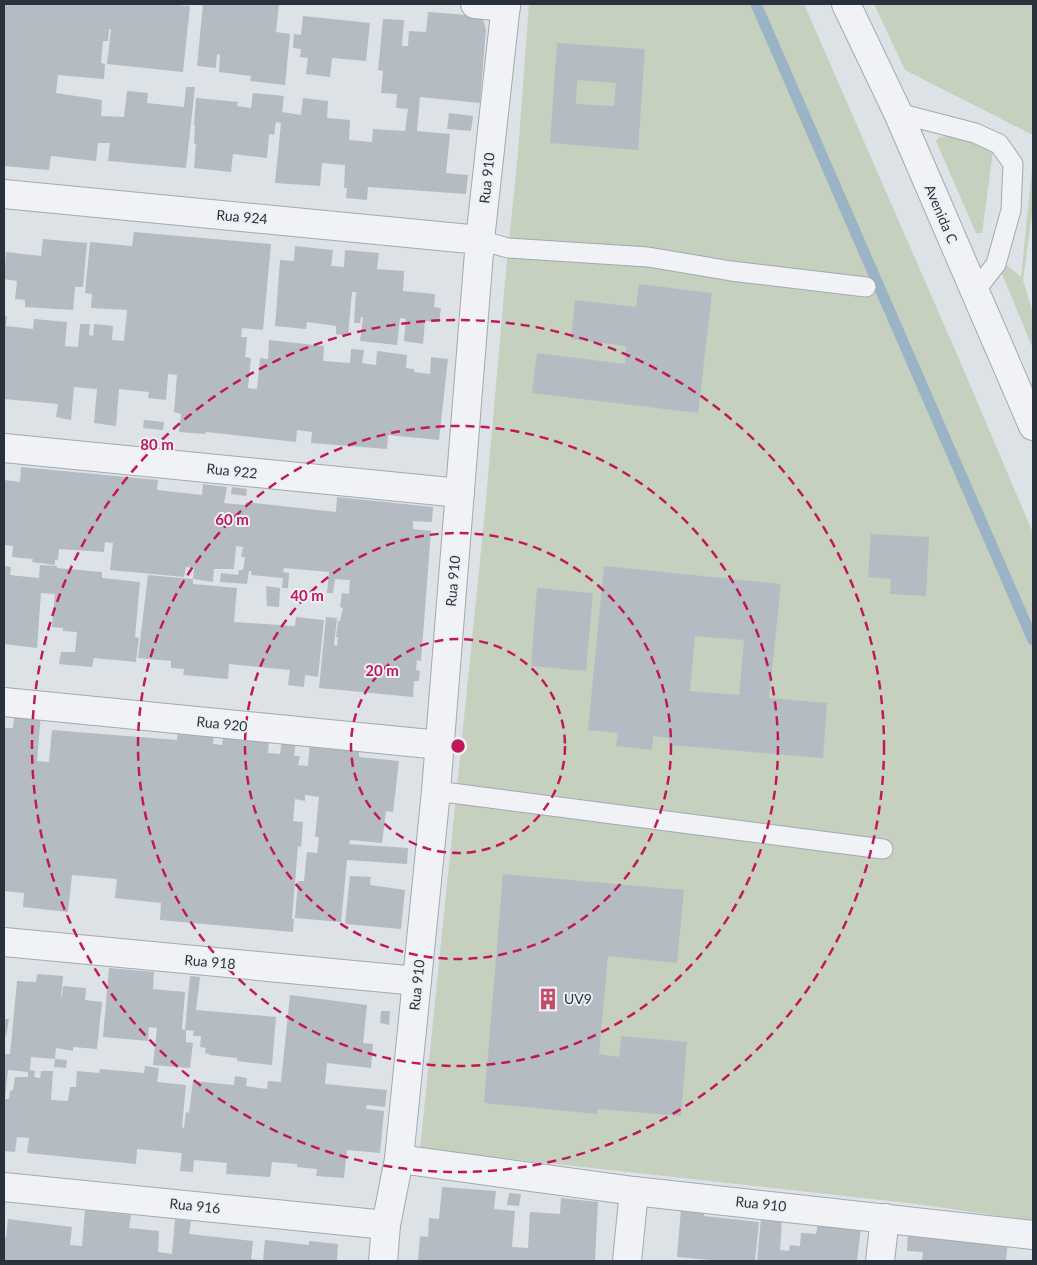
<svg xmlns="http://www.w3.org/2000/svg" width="1037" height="1265" font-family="Lato,sans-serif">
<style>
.green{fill:#c5d0bf}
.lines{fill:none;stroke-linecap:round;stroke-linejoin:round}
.stream{stroke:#9ab3c5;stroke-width:11}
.building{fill:#b5bbc3;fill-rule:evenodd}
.service-casing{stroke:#a3a9b0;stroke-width:21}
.minor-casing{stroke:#a3a9b0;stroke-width:30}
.tertiary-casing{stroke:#a3a9b0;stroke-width:30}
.service{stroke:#f0f2f5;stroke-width:19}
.minor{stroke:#f0f2f5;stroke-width:28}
.tertiary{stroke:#f0f2f5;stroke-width:28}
.ring{fill:none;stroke:#c2185b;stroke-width:2.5;stroke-dasharray:9 6}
.labels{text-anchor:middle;stroke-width:4;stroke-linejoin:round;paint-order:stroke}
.street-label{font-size:14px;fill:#28313c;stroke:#ecf0f4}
.poi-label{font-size:14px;fill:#28313c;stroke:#ecf0f4;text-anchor:start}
.centre{fill:#c2185b;stroke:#ecf0f4;stroke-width:2.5}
.ring-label{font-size:15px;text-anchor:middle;font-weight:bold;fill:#c2185b;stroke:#ecf0f4;stroke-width:4;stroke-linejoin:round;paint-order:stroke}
</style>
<rect width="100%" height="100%" fill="#dde2e6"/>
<g class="green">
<polygon points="529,4 804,4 959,359 1033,533 1033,1221 917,1204 420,1149 484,522 506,271 518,153"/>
<polygon points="874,4 1033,4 1033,135 905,70"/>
<polygon points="949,136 989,144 993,151 982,233 976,233 936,141 940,137"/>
<polygon points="1033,159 1033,207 1023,280 1033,313 1033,349 1000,269 1004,263 1021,277"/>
</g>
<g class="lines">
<polyline class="stream" points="756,4 1033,640"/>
</g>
<g class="building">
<polygon points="4,4 165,4 190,6 183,72 107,64 111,29 109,29 108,41 103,41 101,63 105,64 104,79 58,75 56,93 102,100 101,116 124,117 127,91 148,93 147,103 184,107 186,87 195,87 186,168 108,161 110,143 98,143 96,161 51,156 49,170 4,166"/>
<polygon points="203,4 279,4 276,32 290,34 285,85 250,81 251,76 219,72 220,55 217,54 216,68 197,66"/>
<polygon points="428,12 482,16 486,29 480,103 420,97 417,131 450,134 446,173 468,175 466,194 368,187 367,200 346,198 347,188 344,188 345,165 322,163 320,186 275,183 281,123 276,122 274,135 269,134 267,158 233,154 231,172 194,168 196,144 194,144 195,126 194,125 196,98 238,102 237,106 251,108 253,93 284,96 282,112 301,115 303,98 328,101 327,118 350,120 349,140 372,142 373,129 405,131 408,109 396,108 397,94 381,93 383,71 378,70 383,19 404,20 402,46 408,46 409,31 426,32"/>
<polygon points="303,16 370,23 366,61 332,58 330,77 306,74 308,58 300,57 301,49 293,48 294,34 301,35"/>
<path d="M557,43l88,6 -7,101 -88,-7zM577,80l39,3 -2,23 -38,-2z"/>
<polygon points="449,113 473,116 471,131 447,129"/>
<polygon points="134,232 271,244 263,330 242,328 241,337 247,337 245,357 251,358 248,388 257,389 260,358 268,359 269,340 324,346 323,361 350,363 351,349 364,350 362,363 376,365 377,351 407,355 406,368 414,369 414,372 430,374 431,357 448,359 439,440 388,435 387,449 311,443 312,432 297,430 296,442 206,432 205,434 179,432 181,414 174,412 177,375 168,374 166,400 148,398 149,392 119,389 116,426 94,423 97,389 74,387 71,420 56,417 58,404 4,399 4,316 7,316 6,326 33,329 34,319 67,322 65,346 78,347 80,324 90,324 89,335 93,336 94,324 113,326 112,340 124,341 127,310 91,308 92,294 85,293 90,242 132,246"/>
<polygon points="43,239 87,243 83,287 75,287 73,310 25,307 25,300 15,299 17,281 4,279 6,252 41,256"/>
<polygon points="295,246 333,250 331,266 344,267 345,250 379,253 377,269 404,271 403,291 435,294 434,307 441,308 439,322 425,321 423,344 404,341 406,319 400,318 397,345 360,341 363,317 361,317 360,323 354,323 356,292 352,292 348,336 336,334 336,326 307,322 306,329 275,326 280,260 294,261"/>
<polygon points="639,284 712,293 698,413 532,393 537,353 625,364 626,346 571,339 575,300 636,307"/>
<polygon points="144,420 164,422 163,430 143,428"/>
<polygon points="21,467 158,480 157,490 202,495 203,484 227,487 224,503 245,505 246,502 336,512 337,497 433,507 432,522 413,521 413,529 431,531 421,661 417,660 416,670 420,671 419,681 414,681 413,697 319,688 326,617 337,618 334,645 337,646 338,637 336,637 338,621 340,621 343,608 340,607 342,593 349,594 350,580 335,579 333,593 327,593 329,572 284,568 283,572 289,573 288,588 282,588 283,578 251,575 251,571 249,571 247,584 220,582 221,573 238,575 239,570 243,570 245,557 241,557 243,547 236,546 234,569 214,569 213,582 193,579 194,568 186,567 184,577 110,570 113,543 105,542 104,552 59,549 58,560 55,560 55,565 32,562 33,559 12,557 13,546 4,545 4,480 20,482"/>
<polygon points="232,487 247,489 246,496 231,494"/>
<polygon points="871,534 929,537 926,596 890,594 891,579 868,577"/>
<polygon points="40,565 57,566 57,568 102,572 102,578 140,582 135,637 139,638 136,662 94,658 92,667 59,664 61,652 75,652 77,632 63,631 63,628 52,627 55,594 41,593 37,648 4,644 4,566 11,567 10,575 39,578"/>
<path d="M604,566l177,18 -12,114 58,5 -4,55 -154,-13v-7l-16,-2 -1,14 -36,-4 2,-13 -30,-3zM695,636l49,4 -5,55 -49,-4z"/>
<polygon points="148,575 193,579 193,584 237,588 234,622 295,626 296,617 324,620 318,677 305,675 304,687 288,685 290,670 229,664 228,679 183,675 184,669 171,668 171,661 138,658"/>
<polygon points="266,586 280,588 279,607 267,606"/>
<polygon points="537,588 593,593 586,671 531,666"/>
<polygon points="15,712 41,714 37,761 49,762 52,730 177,740 178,729 214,733 213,744 222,745 224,733 269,738 268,753 280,754 282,739 296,741 294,756 300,756 298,765 308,766 310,742 359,747 359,757 399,761 393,812 386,811 382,843 350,840 349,844 408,848 407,864 347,860 341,922 295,918 298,881 304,881 307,852 317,853 319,837 315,837 319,797 305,795 305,801 295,799 293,821 303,822 301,847 298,846 292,919 294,919 293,932 160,920 161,903 115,898 117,879 72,875 68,912 23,907 24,893 4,891 4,728 13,728"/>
<polygon points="503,874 684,890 677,963 608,956 599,1054 619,1057 621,1036 687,1042 681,1116 598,1109 597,1114 484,1103"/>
<polygon points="350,876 371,877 370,885 405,890 401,929 345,924"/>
<polygon points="109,968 154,972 153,989 185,992 182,1029 185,1030 190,976 200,977 196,1010 276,1017 272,1065 237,1061 237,1058 209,1055 209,1054 205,1053 206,1048 200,1047 201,1036 193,1036 194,1031 186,1030 186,1042 193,1043 190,1068 153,1065 157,1028 149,1027 148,1041 103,1037"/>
<path d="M37,974l26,2 -2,21h1l1,-11 23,2 -1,12 17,2 -5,47 -24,-2v4l-17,-3 -1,11 -24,-2 -1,13 5,1 -1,6 6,1 1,-7h12l-2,29 17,1 2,-14h6l1,-16 22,2 1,-4 44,4 1,-7 14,2 -2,14 29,3 -4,42 2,1 2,-16 3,1 4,-32 41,4 1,-9 12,2 -1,8 21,3 1,-8 13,1 9,-87 77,10 -4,38 10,1 -2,24 -44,-5 -2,21 62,6 -2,17 -18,-2 -1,4 18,2 -4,42 -33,-3 -3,28 -28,-2 1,-7 -20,-2v-3l-25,-2 -2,15 -44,-3 1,-11 -33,-3 -1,12 -13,-1 2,-18 -23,-2 -22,-2 -1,15 -109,-11 2,-15 -12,-1 -2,15 -11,-1v-97h6l7,-73 19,1zM8,1070l20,2v5h-13l-2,13 -3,1 -1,8h-4z"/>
<polygon points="381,1011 390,1011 389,1025 380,1023"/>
<polygon points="4,1019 9,1019 6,1036 4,1036"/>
<polygon points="55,1059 67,1060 66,1068 54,1067"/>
<polygon points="442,1187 496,1191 494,1209 515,1211 512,1247 528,1248 530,1212 560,1214 561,1198 598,1202 595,1261 418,1261 420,1236 428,1237 429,1218 439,1219"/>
<polygon points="509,1193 521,1194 519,1206 507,1205"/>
<polygon points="681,1209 704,1212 704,1216 759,1222 755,1261 722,1261 677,1257"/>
<polygon points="85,1210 131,1215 129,1228 159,1231 158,1252 172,1254 175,1219 191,1221 189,1234 253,1241 251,1259 260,1260 260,1261 4,1261 4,1237 6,1238 8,1219 72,1227 70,1245 82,1246"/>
<polygon points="761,1218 782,1219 780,1250 789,1251 790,1245 800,1246 801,1233 816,1234 818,1223 861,1227 857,1261 757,1261"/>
<polygon points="908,1231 1008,1240 1006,1261 922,1261 923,1252 907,1251"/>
<polygon points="265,1240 309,1245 309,1241 338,1244 337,1261 263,1261"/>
</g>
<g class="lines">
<g class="service-casing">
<g id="service">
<polyline points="898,113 975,133 999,144 1013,164 1011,210 996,264 975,291"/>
<polyline points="480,240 508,248 648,257 731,271 866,287"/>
<polyline points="436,791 883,849"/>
</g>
</g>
<g class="minor-casing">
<g id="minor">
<polyline points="475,4 506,7"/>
<polyline points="4,194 480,240"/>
<polyline points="4,448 460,493"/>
<polyline points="4,702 440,745"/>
<polyline points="4,942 417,981"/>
<polyline points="399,1159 634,1191 1033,1235"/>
<polyline points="4,1187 386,1225"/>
<polyline points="383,1261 386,1225 399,1159 436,791 480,240 506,4"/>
<polyline points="627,1261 634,1191"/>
<polyline points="880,1261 885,1218"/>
</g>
</g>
<g class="tertiary-casing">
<polyline id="tertiary" points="846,4 898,113 1033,426"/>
</g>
<use href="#service" class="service"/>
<use href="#minor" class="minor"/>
<use href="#tertiary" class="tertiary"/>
</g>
<g class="ring">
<circle cx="458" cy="746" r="107"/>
<circle cx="458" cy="746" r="213"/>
<circle cx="458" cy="746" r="320"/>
<circle cx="458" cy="746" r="426"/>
</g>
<defs>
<g id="building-bare" transform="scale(1.725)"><path d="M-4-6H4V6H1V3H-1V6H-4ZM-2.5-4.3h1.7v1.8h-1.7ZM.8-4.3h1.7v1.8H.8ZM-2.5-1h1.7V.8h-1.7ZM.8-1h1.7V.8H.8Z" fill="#c54867" stroke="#ecf0f4" stroke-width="2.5" paint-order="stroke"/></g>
</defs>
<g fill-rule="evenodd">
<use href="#building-bare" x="548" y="999"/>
</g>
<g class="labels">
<g class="street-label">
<text transform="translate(487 178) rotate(-84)" y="5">Rua 910</text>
<text transform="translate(941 214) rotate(67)" y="5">Avenida C</text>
<text transform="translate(242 217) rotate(5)" y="5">Rua 924</text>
<text transform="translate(232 471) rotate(6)" y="5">Rua 922</text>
<text transform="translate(453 581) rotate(-85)" y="5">Rua 910</text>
<text transform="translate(222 724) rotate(6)" y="5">Rua 920</text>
<text transform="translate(210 962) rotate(5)" y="5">Rua 918</text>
<text transform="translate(417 985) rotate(-84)" y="5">Rua 910</text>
<text transform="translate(761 1204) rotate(6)" y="5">Rua 910</text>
<text transform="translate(195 1206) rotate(6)" y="5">Rua 916</text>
</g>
<g class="poi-label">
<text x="564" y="1004">UV9</text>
</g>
</g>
<circle cx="458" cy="746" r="8" class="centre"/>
<g class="ring-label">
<text x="157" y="450">80 m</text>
<text x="232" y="525">60 m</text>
<text x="307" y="601">40 m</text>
<text x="382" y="676">20 m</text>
</g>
<rect width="1037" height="1265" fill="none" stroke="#28313c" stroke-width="10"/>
</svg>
